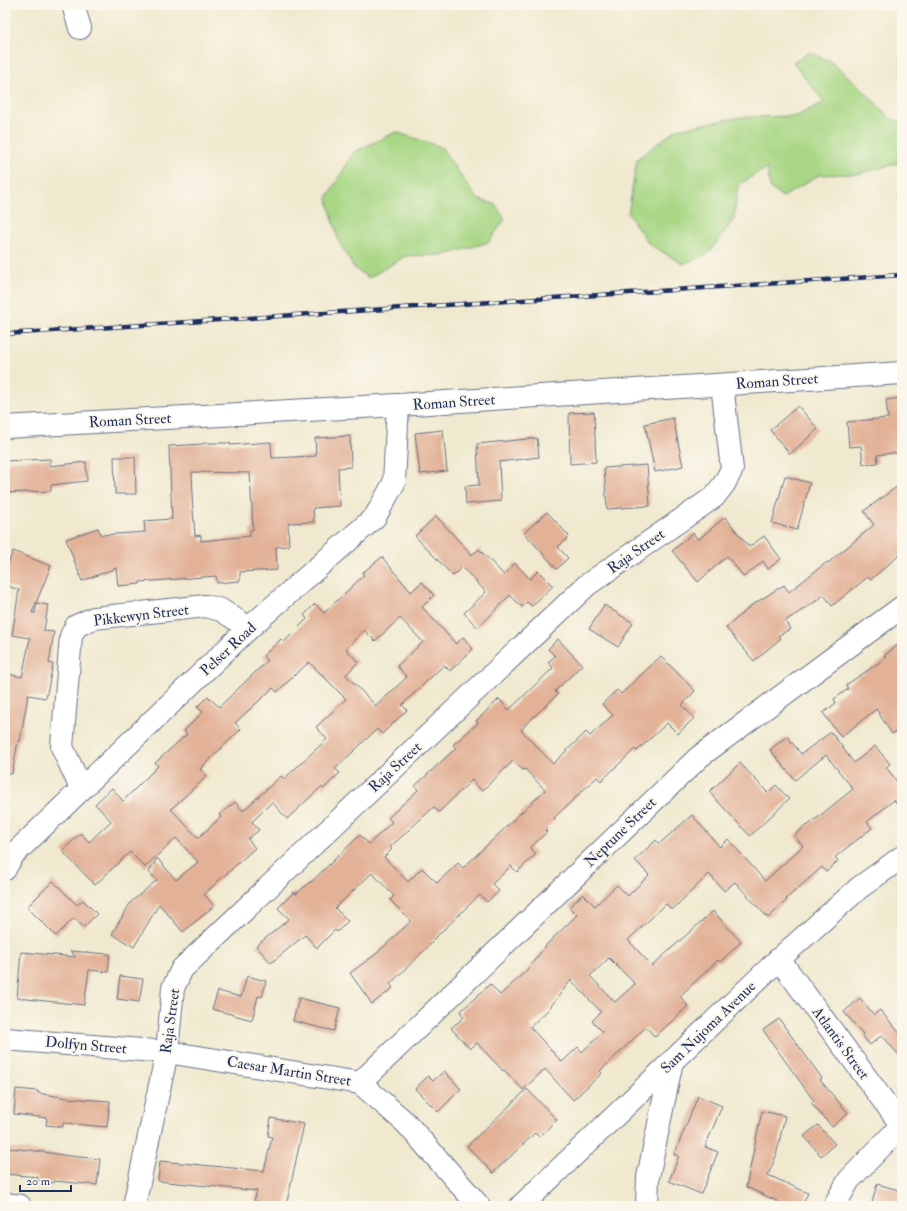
<svg xmlns="http://www.w3.org/2000/svg" width="907" height="1211" font-family="'IM FELL Double Pica',serif">
<style>
.green{fill:#a9d785;stroke:#628372}
.building{fill:#e2b196;fill-rule:evenodd}
.lines{fill:none;stroke-linecap:round;stroke-linejoin:round}
.minor-casing{stroke:#667086;stroke-width:24}
.minor{stroke:#fff;stroke-width:22}
.rail-casing{stroke:#1b2f5e;stroke-width:4.5}
.rail{stroke:#fbf7ec;stroke-width:3;stroke-dasharray:9;stroke-linecap:butt}
.labels{text-anchor:middle;stroke-width:4;stroke-linejoin:round;paint-order:stroke}
.street-label{font-size:15px;fill:#1b2f5e;stroke:#fbf7ec}
</style>
<rect width="100%" height="100%" fill="#fbf7ec"/>
<filter id="ink" filterUnits="userSpaceOnUse"><feTurbulence type="fractalNoise" baseFrequency=".025" numOctaves="2"/><feDisplacementMap in="SourceGraphic" scale="8" xChannelSelector="R" yChannelSelector="G"/><feConvolveMatrix kernelMatrix="1 2 1 2 8 2 1 2 1" color-interpolation-filters="sRGB"/></filter>
<filter id="wash" filterUnits="userSpaceOnUse"><feTurbulence type="fractalNoise" baseFrequency=".012" numOctaves="4" result="noise"/><feDisplacementMap in="SourceGraphic" scale="16" xChannelSelector="R" yChannelSelector="G"/><feGaussianBlur stdDeviation="0.9" result="paint"/><feColorMatrix in="noise" values="0 0 0 0 0 0 0 0 0 0 0 0 0 0 0 0 0 1.4 0 .05"/><feComposite in="paint" operator="in"/></filter>
<g filter="url(#wash)">
<rect width="100%" height="100%" fill="#f0e9cf"/>
<g class="green">
<polygon points="810,52 830,61 861,88 891,119 902,122 902,162 858,174 819,175 783,197 770,188 767,169 757,173 738,186 734,219 708,254 683,264 649,244 628,214 637,159 677,129 741,117 797,116 824,102 793,62"/>
<polygon points="396,132 441,147 477,199 495,204 505,219 489,242 445,255 405,256 369,278 354,268 339,242 327,198 354,152"/>
</g>
<g id="blocks">
<g class="building">
<polygon points="902,398 902,452 877,455 878,463 863,464 861,446 849,447 847,422 888,418 886,400"/>
<polygon points="798,406 818,429 790,454 770,430"/>
<polygon points="594,412 596,462 570,464 569,413"/>
<polygon points="673,418 683,466 655,472 645,424"/>
<polygon points="443,430 447,471 420,474 415,433"/>
<path d="M350,436l1,31 -13,1 2,38 -27,2 1,14 -26,1 1,23 -13,1 1,23 -37,2v9l-23,2 -1,-7 -76,6v2l-22,2 -2,-18 -34,13 -16,-42 32,-11 3,7 44,-3 -1,-11 28,-2 -3,-73 34,-2 1,-1h26v2l41,-3 1,16 44,-2 -1,-18zM192,472l58,1 3,57h-3v6l-49,5v-6l-6,1 -3,-40h1z"/>
<polygon points="537,438 539,457 499,462 501,501 466,504 465,486 479,485 477,444"/>
<polygon points="114,457 135,457 136,494 115,494"/>
<polygon points="50,459 50,466 86,462 87,481 51,485 51,491 5,493 5,461"/>
<polygon points="647,465 650,506 607,509 604,468"/>
<polygon points="785,476 810,483 797,530 772,523"/>
<polygon points="902,483 902,553 870,580 868,577 832,606 824,595 812,604 785,621 790,629 778,636 780,639 754,661 726,628 752,605 784,585 789,592 827,562 828,563 874,525 864,511"/>
<polygon points="547,512 569,536 558,547 568,558 557,569 524,533"/>
<polygon points="436,516 472,555 479,549 504,575 515,563 530,579 538,571 553,586 532,606 527,602 522,607 510,595 478,628 464,613 486,592 462,567 453,576 415,536"/>
<polygon points="725,517 749,547 764,536 781,559 768,569 763,561 744,577 727,556 698,582 672,551 693,533 698,540"/>
<polygon points="13,551 51,566 32,613 35,613 37,603 48,605 44,631 54,632 49,663 53,664 46,698 28,695 20,741 18,741 12,774 5,773 5,692 9,674 22,677 30,638 12,635 19,590 5,585 5,572"/>
<path d="M382,557l29,35 11,-10 12,13 -12,12 34,37 7,-7 10,12 -23,22 -6,-6 -42,40 5,5 -25,24 -5,-5 -42,40 5,4 -17,16 -2,-2 -34,32 -15,-17 -20,20 7,8 -11,9 7,9 -51,46 10,12 -31,26 -24,-28 -25,43 -22,-13 19,-32 26,-22 -8,-8 8,-14 19,22 22,-18 -22,-24 -31,29 -15,-15 -35,33 -33,-34 19,-18 8,9 22,-21 -16,-17 17,-16 11,13 35,-35 -3,-3 32,-29 -3,-3 19,-19 -6,-5 11,-11 11,11 48,-46 -4,-5 18,-17 3,3 23,-23 -3,-4 11,-11 9,9 40,-38 -2,-2zM400,618l23,24 -26,24 10,11 -31,29 -30,-31 12,-13 -12,-13 18,-19 11,11zM309,662l37,37 -30,28 11,12 -43,40 -3,-3 -38,35 -8,-9 -16,13 2,2 -23,21 -27,-29 36,-33 -7,-7 41,-40 -6,-6 38,-35 4,4z"/>
<polygon points="604,605 633,623 618,647 589,629"/>
<path d="M558,639l24,26 -27,26 3,3 -34,32h1l-4,4 32,34 33,-32 4,4 23,-21 -11,-11 15,-14 4,4 40,-38 34,35 -13,14 12,13 -16,16 -11,-11 -30,28 -2,-2 -34,32 -4,-4 -43,41 1,2 -10,10 2,2 -17,16 6,6 -19,18 -6,-6 -19,18 7,7 -12,11 -7,-7 -11,10 -38,37 1,1 -42,41 3,4 -21,16 -22,-31 26,-19 35,-33 -21,-21 4,-4 -22,-23 -37,35 13,13 -11,11 -2,-2 -18,18 -12,-13 -34,28 -15,-17 33,-27 -11,-11 16,-16 2,2 14,-12h1l49,-47 9,9 23,-22 -4,-4 30,-28 -3,-4 41,-38 -3,-3 25,-22 -2,-2 23,-22 10,11 44,-42 -5,-6 7,-6 -7,-7zM513,761l10,9 2,-1 20,21 -82,78 -5,-5 -21,20 -15,-15 -14,14 -24,-25 8,-8 -2,-2 44,-40 5,5 33,-32 10,11z"/>
<polygon points="902,642 902,728 892,734 876,709 841,737 823,713 836,703 834,699 848,689 846,685 886,658 884,656"/>
<path d="M831,732l23,31 21,-17 15,18 -4,3 16,21v22l-8,-10 -27,22 5,6 -37,29 3,4 -12,11 -4,-5 -36,32 1,1 -19,18 -33,-36 -11,9 -15,-17 -37,36 -6,-6 -38,36 24,26 61,-55 28,31 -21,20 -2,-2 -38,36 8,10 -33,31 -9,-10 -46,44 2,2 -29,27 -28,-31 -22,21 -19,-20 -1,1 -26,-28 -7,6 -19,-21 13,-11 -4,-5 30,-28 10,11 26,-24 22,-28 29,-28 -8,-8 14,-13 12,12 22,-21 11,11 21,-21 -14,-15 21,-20 3,4 33,-29 28,32 8,-8 37,42 38,-35 -9,-10 12,-11 1,1 46,-37 -27,-34 -31,25 -25,-30 17,-14 14,18zM609,958l26,26 -20,18 -25,-26zM571,980l30,32 -9,9 11,11 -21,20 -4,-5 -16,15 -32,-35 18,-17z"/>
<polygon points="740,763 768,793 776,785 789,799 750,836 709,792"/>
<polygon points="53,881 77,905 83,900 97,914 84,927 74,918 56,936 27,907"/>
<polygon points="70,951 110,954 108,972 89,970 84,1005 17,998 21,952 76,957"/>
<polygon points="120,976 143,979 139,1002 117,999"/>
<polygon points="247,976 266,981 262,997 258,996 252,1020 212,1009 218,991 241,997"/>
<polygon points="299,998 340,1008 334,1031 293,1021"/>
<polygon points="860,998 874,1015 880,1010 902,1036 902,1059 882,1035 870,1045 862,1035 863,1034 844,1012"/>
<polygon points="779,1019 822,1078 820,1080 848,1113 832,1127 811,1103 814,1101 763,1030"/>
<polygon points="444,1071 461,1089 438,1112 415,1089 428,1076 433,1081"/>
<polygon points="16,1089 38,1091 38,1093 67,1098 110,1101 107,1127 63,1123 63,1127 46,1125 47,1118 14,1114"/>
<polygon points="527,1089 557,1120 539,1137 535,1133 493,1173 467,1146"/>
<polygon points="698,1096 722,1106 705,1147 718,1152 701,1194 669,1181 679,1156 674,1155"/>
<polygon points="762,1111 785,1116 776,1156 768,1175 808,1193 802,1206 775,1206 777,1201 746,1187"/>
<polygon points="271,1118 304,1124 286,1206 271,1206 254,1201 257,1191 158,1181 160,1161 264,1171 272,1137 268,1136"/>
<polygon points="818,1125 835,1144 821,1156 804,1136"/>
<polygon points="8,1148 29,1150 70,1156 100,1159 97,1185 54,1181 53,1183 37,1180 38,1177 5,1174"/>
<polygon points="877,1184 902,1191 902,1206 884,1206 872,1203"/>
</g>
</g>
</g>
<g filter="url(#ink)">
<use href="#blocks" fill-opacity="0" stroke="#667086" stroke-width="1"/>
<g class="lines">
<g class="minor-casing">
<g id="minor">
<polyline points="73,5 80,28"/>
<polyline points="5,427 398,405 902,373"/>
<polyline points="81,788 62,747 71,636 76,626 94,618 206,606 221,610 249,628"/>
<polyline points="5,869 12,856 249,628 375,517 394,483 398,405"/>
<polyline points="779,959 902,1126"/>
<polyline points="5,1039 167,1052 360,1083 406,1123 479,1206"/>
<polyline points="360,1083 699,757 902,607"/>
<polyline points="5,1204 20,1206"/>
<polyline points="134,1206 167,1052 173,988 182,969 587,585 714,497 724,484 732,469 722,385"/>
<polyline points="521,1206 779,959 859,888 902,857"/>
<polyline points="647,1206 648,1177 672,1061"/>
<polyline points="834,1206 849,1180 902,1125"/>
</g>
</g>
<use href="#minor" class="minor"/>
<g class="rail-casing">
<polyline id="rail" points="5,334 902,275"/>
</g>
<use href="#rail" class="rail"/>
</g>
</g>
<g class="labels">
<g class="street-label">
<text transform="translate(777 381) rotate(-4)" y="5">Roman Street</text>
<text transform="translate(454 402) rotate(-4)" y="5">Roman Street</text>
<text transform="translate(130 420) rotate(-3)" y="5">Roman Street</text>
<text transform="translate(636 551) rotate(-35)" y="5">Raja Street</text>
<text transform="translate(141 615) rotate(-7)" y="5">Pikkewyn Street</text>
<text transform="translate(228 649) rotate(-43)" y="5">Pelser Road</text>
<text transform="translate(395 767) rotate(-43)" y="5">Raja Street</text>
<text transform="translate(620 832) rotate(-44)" y="5">Neptune Street</text>
<text transform="translate(170 1021) rotate(-82)" y="5">Raja Street</text>
<text transform="translate(708 1027) rotate(-44)" y="5">Sam Nujoma Avenue</text>
<text transform="translate(841 1043) rotate(54)" y="5">Atlantis Street</text>
<text transform="translate(86 1045) rotate(5)" y="5">Dolfyn Street</text>
<text transform="translate(289 1071) rotate(9)" y="5">Caesar Martin Street</text>
</g>
</g>
<rect width="907" height="1211" fill="none" stroke="#fbf7ec" stroke-width="20"/>
<path d="M20 1185v6h51v-6" fill="none" stroke="#1b2f5e" stroke-width="2"/>
<text x="26" y="1185" font-size="12" fill="#1b2f5e" stroke="#fbf7ec" stroke-width="3" paint-order="stroke">20 m</text>
</svg>
